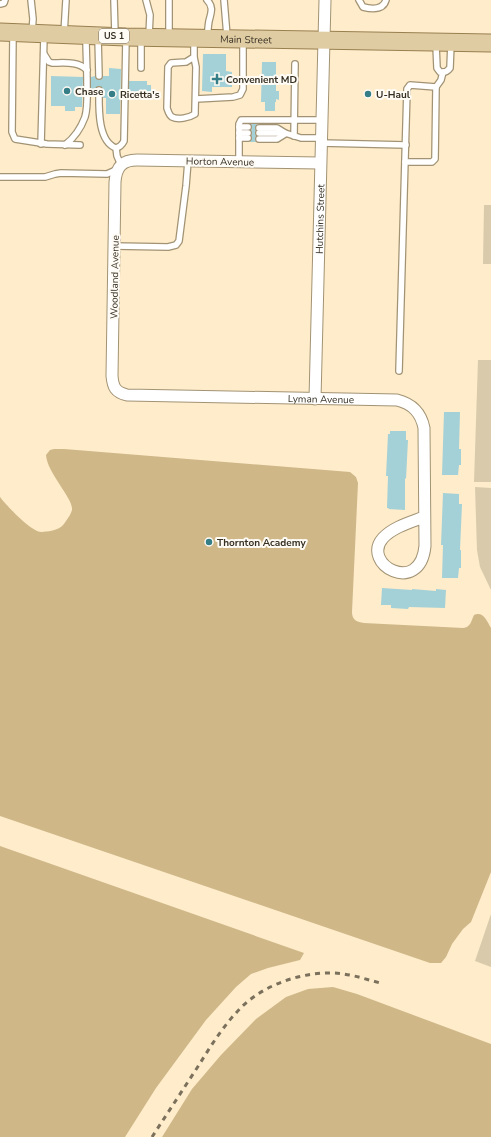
<svg xmlns="http://www.w3.org/2000/svg" width="491" height="1137" font-family="'Nunito Sans',sans-serif">
<style>
.green{fill:#d9caab}
.forest{fill:#cfb788}
.building{fill:#a4d1d7}
.lines{fill:none;stroke-linecap:round;stroke-linejoin:round}
.lane-casing{stroke:#a29374;stroke-width:8}
.street-casing{stroke:#a29374;stroke-width:13}
.primary-casing{stroke:#987f4f;stroke-width:19}
.lane{stroke:#fff;stroke-width:5.5}
.street{stroke:#fff;stroke-width:11}
.primary{stroke:#e0cca3;stroke-width:17}
.rail{stroke:#7a705c;stroke-width:3;stroke-dasharray:5 5;stroke-linecap:butt}
.poi-dot{fill:#367e87;stroke:#fffbf5;stroke-width:1.5}
.labels{text-anchor:middle;stroke-width:4;stroke-linejoin:round;paint-order:stroke}
.shield{fill:#fffbf5;stroke:#726d62;stroke-width:1}
.shield-label{font-size:9px;font-weight:bold;fill:#363023}
.street-label{font-size:10px;fill:#363023;stroke:#fffbf5}
.poi-label{font-size:10px;font-weight:bold;fill:#363023;stroke:#fffbf5;text-anchor:start}
</style>
<rect width="100%" height="100%" fill="#feeccb"/>
<g class="green">
<polygon points="484,205 491,205 491,264 483,264"/>
<polygon points="478,360 491,360 491,482 474,482"/>
<polygon points="475,487 491,488 491,590 480,567 477,550"/>
<polygon points="491,914 491,967 475,961"/>
</g>
<g class="forest">
<path d="M54,449h10l286,23 6,5 2,6 -6,129c0,8 5,10 12,11l99,5c8,-1 8,-7 11,-13 9,-4 13,6 17,13v244l-20,50 -8,7 -11,15 -6,13 -5,6h-11l-430,-147v-319c6,8 32,36 42,35 10,-1 19,-2 24,-11 2,-3 5,-7 6,-11 2,-11 -25,-37 -26,-55l4,-5z"/>
<polygon points="0,846 304,953 300,960 268,968 251,974 236,987 206,1020 156,1088 125,1137 0,1137"/>
<polygon points="333,987 357,994 491,1044 491,1137 162,1137 192,1089 221,1055 256,1019 286,997 308,989"/>
</g>
<g class="building">
<polygon points="203,54 226,54 226,71 232,72 232,87 212,87 212,92 202,91"/>
<polygon points="262,62 276,62 276,91 279,91 279,100 276,99 276,102 275,102 275,111 265,111 265,102 261,102"/>
<polygon points="109,68 121,69 120,114 106,114 106,98 103,98 102,88 99,86 96,88 95,90 91,90 91,77 95,76 96,79 99,80 102,79 103,76 109,76"/>
<polygon points="51,76 83,77 82,107 75,107 75,111 65,111 65,106 51,106"/>
<polygon points="129,81 147,81 147,85 151,85 151,96 129,97"/>
<polygon points="251,124 257,124 255,128 256,130 255,133 256,136 255,139 256,142 250,142 252,138 251,136 252,133 251,130 252,127"/>
<polygon points="444,412 460,412 459,449 461,449 461,465 459,465 458,475 442,475"/>
<polygon points="390,431 406,431 406,440 408,440 406,479 405,478 405,510 388,509 389,508 387,508 388,476 386,476 388,434 390,434"/>
<polygon points="443,493 459,494 459,504 462,504 460,550 461,550 461,568 459,568 458,578 442,578 443,545 441,545"/>
<polygon points="382,588 412,590 412,589 436,591 436,589 446,590 445,608 409,607 408,609 391,608 391,605 381,605"/>
</g>
<g class="lines">
<g class="lane-casing">
<g id="lane">
<polyline points="31,0 33,19 32,32"/>
<polyline points="114,0 115,34"/>
<polyline points="146,0 150,15 149,35"/>
<path d="M207,0c7,7 4,13 2,21 -1,5 -1,11 -2,16"/>
<polyline points="224,0 227,36"/>
<path d="M359,0l4,7c8,2 20,4 23,-7"/>
<polyline points="0,4 4,3 5,0"/>
<polyline points="64,34 66,0"/>
<polyline points="13,35 12,132 15,139 47,144 80,145"/>
<polyline points="169,36 169,0"/>
<polyline points="98,38 99,76"/>
<path d="M436,45l1,23 3,4c4,1 7,0 10,-4l1,-25"/>
<path d="M44,54l5,8 3,1c12,0 26,-2 35,7"/>
<path d="M194,57l-8,5 -15,1 -3,4 -1,41c1,3 2,7 5,9 6,3 17,1 23,-3v-3l1,-44 -2,-10v-17"/>
<polyline points="141,68 141,39"/>
<path d="M99,90c0,16 -2,51 17,58l1,8 4,9"/>
<polyline points="196,99 233,97 240,95 243,89 243,41"/>
<polyline points="239,127 248,127"/>
<polyline points="259,128 277,128 285,133"/>
<polyline points="239,133 248,133"/>
<polyline points="259,133 285,133 301,138 321,138"/>
<polyline points="294,136 295,64"/>
<polyline points="239,138 248,138"/>
<polyline points="259,139 277,139 285,134"/>
<polyline points="321,143 406,145"/>
<polyline points="41,144 44,36"/>
<path d="M65,145c9,-7 16,-17 20,-28 3,-10 2,-23 2,-34 0,-16 -1,-31 -1,-47"/>
<path d="M116,148c4,-1 6,-3 8,-7l2,-102"/>
<polyline points="239,161 239,124 241,120 322,120"/>
<polyline points="405,162 432,162 435,159 436,87 441,80 443,72"/>
<polyline points="0,177 45,177 55,174 61,173 107,174 116,170"/>
<polyline points="114,246 168,247 176,245 179,241 186,186 188,161"/>
<polyline points="399,371 407,89 410,85 436,87"/>
</g>
</g>
<g class="street-casing">
<g id="street">
<path id="s1" d="M320,163l-183,-3c-15,0 -21,7 -22,22l-3,194c1,11 3,16 15,19l270,5c16,4 24,13 27,28l1,118c-5,51 -65,18 -42,-8 10,-11 28,-16 41,-21"/>
<path id="s2" d="M315,399l10,-399"/>
</g>
</g>
<g class="primary-casing">
<g id="primary">
<path id="s3" d="M0,32l126,5 365,6"/>
</g>
</g>
<use href="#lane" class="lane"/>
<use href="#street" class="street"/>
<use href="#primary" class="primary"/>
<path class="rail" d="M152,1137c15,-23 30,-46 45,-69 12,-19 24,-39 39,-55 21,-25 58,-39 90,-40 18,-1 36,5 54,10"/>
</g>
<g class="poi-dot">
<path d="M215 73h4v4h4v4h-4v4h-4v-4h-4v-4h4z"/>
<circle cx="67" cy="91" r="4"/>
<circle cx="112" cy="94" r="4"/>
<circle cx="368" cy="94" r="4"/>
<circle cx="209" cy="542" r="4"/>
</g>
<g class="labels">
<rect class="shield" x="99" y="29" width="30" height="14" rx="3"/>
<g class="shield-label">
<text x="114" y="39">US 1</text>
</g>
<g class="street-label">
<text dy="4" stroke="none"><textPath href="#s3" startOffset="246">Main Street</textPath></text>
<text transform="translate(220 161) rotate(1)" y="4">Horton Avenue</text>
<text dy="4" stroke="none"><textPath href="#s2" startOffset="180">Hutchins Street</textPath></text>
<text transform="translate(114 277) rotate(-89)" y="4">Woodland Avenue</text>
<text dy="4" stroke="none"><textPath href="#s1" startOffset="633">Lyman Avenue</textPath></text>
</g>
<g class="poi-label">
<text x="226" y="83">Convenient MD</text>
<text x="75" y="95">Chase</text>
<text x="120" y="98">Ricetta's</text>
<text x="376" y="98">U-Haul</text>
<text x="217" y="546">Thornton Academy</text>
</g>
</g>
</svg>
